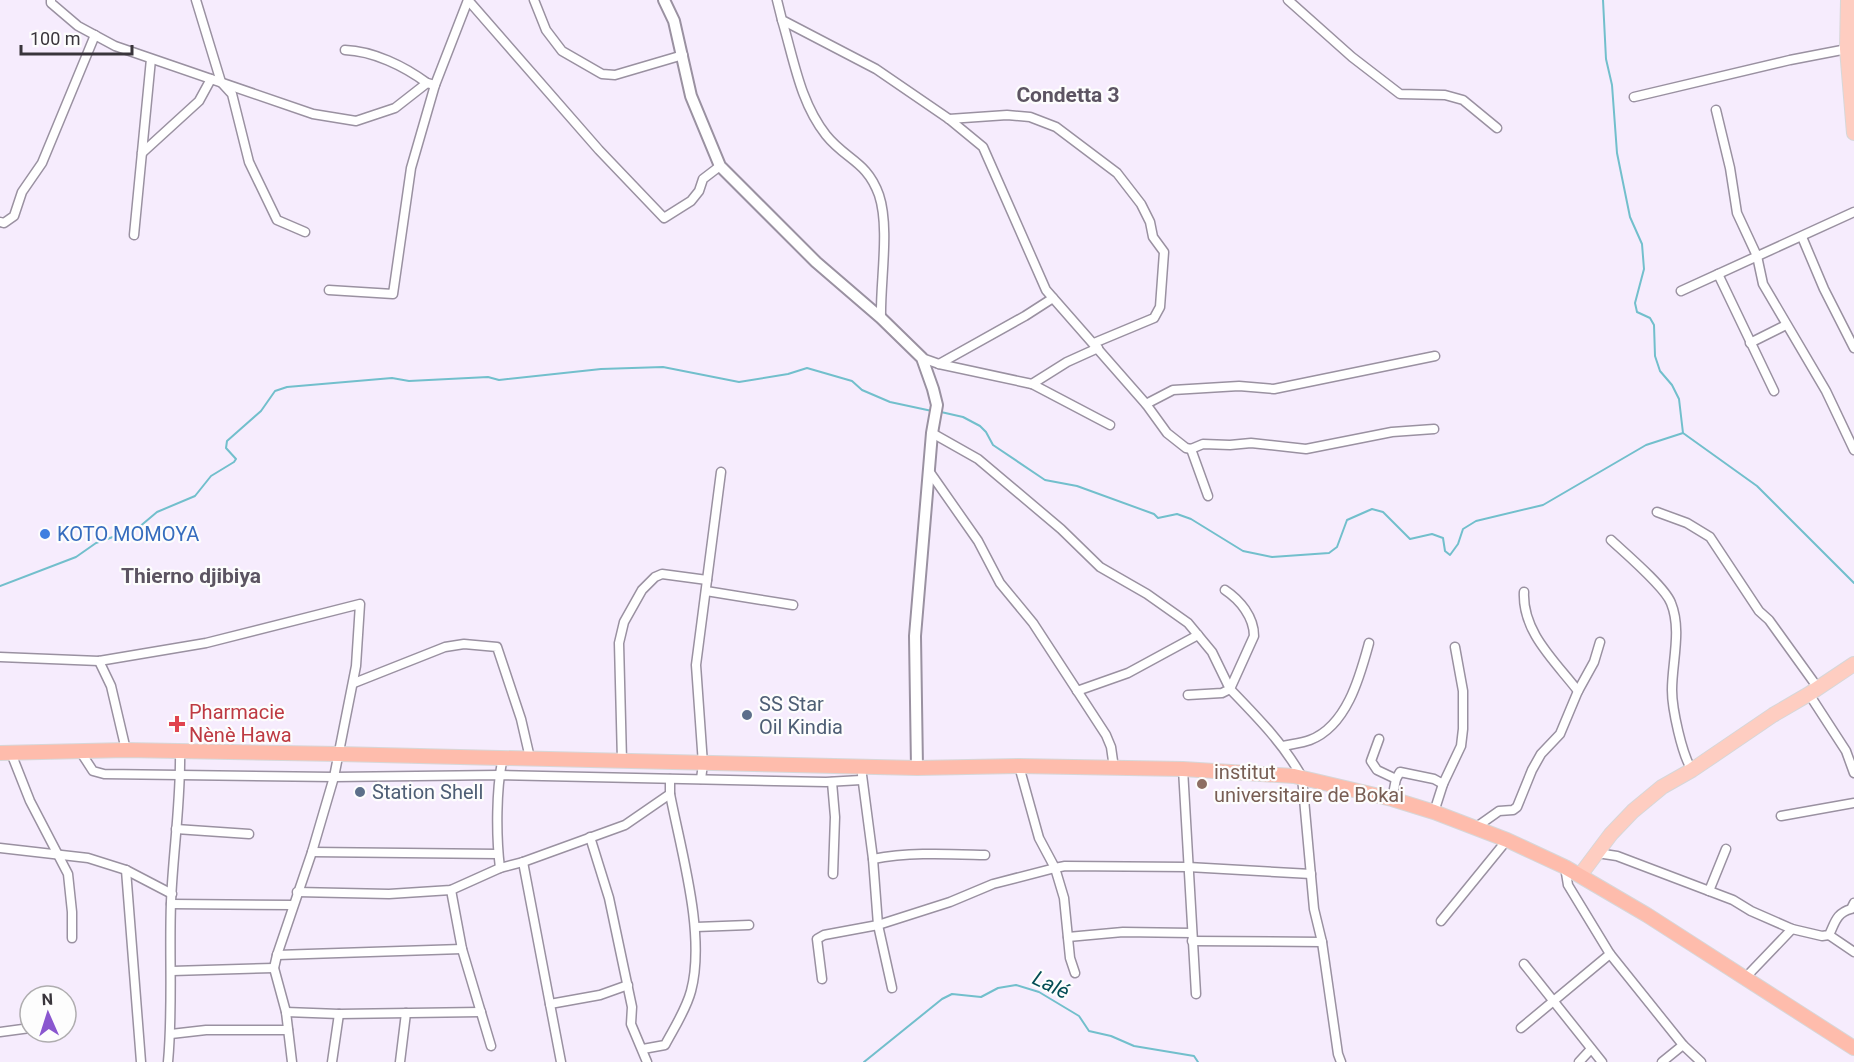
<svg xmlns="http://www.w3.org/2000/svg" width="1854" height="1062" font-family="Roboto,sans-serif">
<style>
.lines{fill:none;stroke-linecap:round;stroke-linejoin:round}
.stream{stroke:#72bfcc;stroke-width:2}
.minor-casing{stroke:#9a91a1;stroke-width:11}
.tertiary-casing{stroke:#9a91a1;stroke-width:14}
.primary-casing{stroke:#d7d7d8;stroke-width:16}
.trunk-casing{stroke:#d7d7d8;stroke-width:16}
.minor{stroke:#fff;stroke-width:8}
.tertiary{stroke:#fff;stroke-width:10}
.primary{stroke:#fecdc1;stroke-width:14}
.trunk{stroke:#febcac;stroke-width:14}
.shop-dot{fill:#3f7fe0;stroke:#fdfdfd;stroke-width:2}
.service-dot{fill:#5c6f8a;stroke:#fdfdfd;stroke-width:2}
.health-dot{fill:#e0444e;stroke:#fdfdfd;stroke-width:2}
.education-dot{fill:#8d6e63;stroke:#fdfdfd;stroke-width:2}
.labels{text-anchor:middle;stroke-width:4.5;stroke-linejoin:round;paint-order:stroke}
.shop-label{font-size:20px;fill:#366cbe;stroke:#fdfdfd;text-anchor:start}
.service-label{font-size:20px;fill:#4e5e75;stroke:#fdfdfd;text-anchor:start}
.health-label{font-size:20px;fill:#be3a42;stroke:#fdfdfd;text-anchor:start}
.education-label{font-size:20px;fill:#785e54;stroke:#fdfdfd;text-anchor:start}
.neighbourhood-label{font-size:21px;font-weight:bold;fill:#5c5462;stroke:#fdfdfd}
.water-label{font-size:21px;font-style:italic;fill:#034c55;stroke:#fdfdfd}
</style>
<rect width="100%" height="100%" fill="#f6ecfd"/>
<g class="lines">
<g class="stream">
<polyline points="1603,0 1606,59 1612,85 1617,153 1630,217 1642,244 1644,269 1635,303 1637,312 1650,318 1654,325 1655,356 1660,371 1672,385 1679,399 1683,433 1757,486 1854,583"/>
<polyline points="941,412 963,417 980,426 986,432 993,445 1045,480 1077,486 1154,514 1158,518 1177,514 1191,519 1243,551 1272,557 1329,553 1337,547 1347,520 1372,509 1383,512 1410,539 1432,534 1443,538 1445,551 1450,555 1458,544 1463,529 1476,521 1543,505 1646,445 1683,433"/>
<polyline points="0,586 76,557 96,543 138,528 157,512 195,496 211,476 234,462 236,459 226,448 227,441 261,411 275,391 287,387 392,378 409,381 488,377 499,380 601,369 663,367 739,382 788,374 807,368 852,381 862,390 890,402 932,411"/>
<polyline points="864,1062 942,999 952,994 981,997 998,988 1016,985 1039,992 1079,1016 1089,1031 1111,1036 1134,1046 1194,1056 1198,1062"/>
</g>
<g class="minor-casing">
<g id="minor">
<polyline points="51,0 51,3 78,26 115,46 313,114 356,121 395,108 427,83 435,85"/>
<polyline points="196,0 221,82 232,94 249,162 277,220 305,232"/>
<polyline points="468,0 599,150 664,218 691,201 699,191 703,179 720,166"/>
<polyline points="534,0 546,30 562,51 602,74 615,75 683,55"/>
<polyline points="777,0 782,20 876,69 949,119 983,147 1046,290 1146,404 1167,433 1186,448 1191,449 1203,444 1230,445 1251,443 1306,449 1392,432 1434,429"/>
<polyline points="1288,0 1352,57 1400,94 1445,95 1463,100 1497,128"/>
<path d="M782,20c12,40 18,82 44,115 20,25 41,26 53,60 11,33 1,87 2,123"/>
<path d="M345,50c28,1 59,16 82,33"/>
<polyline points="1634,97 1790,60 1847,49"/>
<polyline points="1716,110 1730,168 1737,213 1757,256 1763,284 1826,391 1854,450"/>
<polyline points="949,119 1007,115 1030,117 1056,127 1117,173 1141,204 1150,222 1153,237 1164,252 1160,307 1154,318 1094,343"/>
<polyline points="142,153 199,101 211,79"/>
<polyline points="0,222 4,223 14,216 22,192 42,163 95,35"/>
<polyline points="134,235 151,59"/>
<polyline points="1802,237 1824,289 1854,348"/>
<polyline points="1718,274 1774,391"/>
<polyline points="329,290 393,294 411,168 435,85 468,0"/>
<polyline points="1681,291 1854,212"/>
<polyline points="1750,343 1786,325"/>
<polyline points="922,358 939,364 1032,384 1067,362 1098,348"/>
<polyline points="939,364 1025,316 1053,298"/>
<polyline points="1032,384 1110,425"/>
<polyline points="1146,404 1173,390 1239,386 1274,389 1435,356"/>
<polyline points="932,433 978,459 1061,529 1100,567 1147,594 1188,623 1212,652 1230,689 1222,693 1188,695"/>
<polyline points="1191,449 1208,496"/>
<polyline points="929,471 978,541 1000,583 1033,623 1106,735 1111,747 1114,768"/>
<polyline points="1657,512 1687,523 1710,537 1759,611 1769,620 1818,688"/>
<path d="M1611,540c14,13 54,47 60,63 11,27 1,59 1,87 0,19 10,65 20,80"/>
<path d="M1225,590c15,10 29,27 29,46l-24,53c27,28 53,54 72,88l12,132 8,33 16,112 3,8"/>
<polyline points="706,591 793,605"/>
<path d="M1524,592c-2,40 31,69 54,99"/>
<polyline points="0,657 99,661 206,643 360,604 356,666 334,777 312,852 277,955 274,968 286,1012 292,1062"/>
<polyline points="99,661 111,686 126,750"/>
<polyline points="354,683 445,647 464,644 497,647 521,719 530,758"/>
<polyline points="1077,691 1128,673 1198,635"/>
<polyline points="1809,694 1846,751 1854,773"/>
<polyline points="1379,739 1371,761 1377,770 1396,779"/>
<path d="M1283,746c9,-2 19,-3 27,-6 37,-14 50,-64 59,-97"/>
<polyline points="80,751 93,771 104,774 334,777 499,775 826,782 861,780"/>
<polyline points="11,753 30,801 68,874 72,912 72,938"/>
<polyline points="622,761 619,643 624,622 642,590 655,577 662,574 707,580"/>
<polyline points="1019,766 1039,838 1055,868 1064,898 1070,958 1075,973"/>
<polyline points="1183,769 1196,994"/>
<polyline points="862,775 873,859 878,925 892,988"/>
<polyline points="701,779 703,764 696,665 721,472"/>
<polyline points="832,782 835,817 833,874"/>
<polyline points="1392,799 1396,779 1400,772 1434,779 1443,784"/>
<polyline points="1434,812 1443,784 1461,746 1463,729 1463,691 1455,647"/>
<polyline points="1781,816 1854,803"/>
<polyline points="1475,828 1499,811 1513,810 1517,807 1532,770 1541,754 1560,734 1578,691 1594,662 1600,642"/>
<polyline points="176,829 249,834"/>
<polyline points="590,837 609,898 632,1007 631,1024 647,1062"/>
<polyline points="0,848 88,858 126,870 172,894"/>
<polyline points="312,852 498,854"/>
<path d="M1597,853l20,3 116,44 18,11 41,18 30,7 7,-1c6,-12 7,-22 22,-26l3,-6"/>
<path d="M873,859c37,-7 74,-5 112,-4"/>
<polyline points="523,862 561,1062"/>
<polyline points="1565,867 1568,885 1610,954 1683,1045 1701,1062"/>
<path d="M500,868c-4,-32 -4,-80 3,-111"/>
<polyline points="126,870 141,1062"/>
<polyline points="451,890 462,949 491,1046"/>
<polyline points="1709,891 1726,849"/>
<polyline points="297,892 389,894 451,890 500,868 523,862 625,825 670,794 670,779"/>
<polyline points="171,904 293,905"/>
<polyline points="1441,921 1507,840"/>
<polyline points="696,927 749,925"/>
<polyline points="1829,935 1854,952"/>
<polyline points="1068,937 1123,932 1192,933"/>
<polyline points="1192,941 1322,942"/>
<polyline points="277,955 462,949"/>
<polyline points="1524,964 1602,1062"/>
<polyline points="172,971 274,968"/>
<polyline points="1746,977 1792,929"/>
<polyline points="822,979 817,939 824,935 878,925 950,902 993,884 1055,868 1065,866 1188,867 1311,874"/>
<polyline points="550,1004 600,995 628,985"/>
<polyline points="286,1012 339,1014 481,1012"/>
<polyline points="1521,1028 1610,954"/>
<polyline points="0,1032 30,1028"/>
<polyline points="171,1034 206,1030 288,1030"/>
<path d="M643,1049l22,-4c9,-17 21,-35 26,-54 15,-56 -10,-140 -21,-197"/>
<path d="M168,1062c5,-53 1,-107 3,-160 2,-50 10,-100 9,-150"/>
<polyline points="332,1062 339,1014"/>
<polyline points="400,1062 406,1013"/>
<polyline points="1579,1062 1591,1049"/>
<polyline points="1662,1062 1683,1045"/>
</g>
</g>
<g class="tertiary-casing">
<polyline id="tertiary" points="664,0 674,21 691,96 720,166 816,262 881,318 922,358 933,389 937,405 932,433 915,636 917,768"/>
</g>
<g class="primary-casing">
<g id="primary">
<polyline points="1848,0 1847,49 1854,133"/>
<polyline points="1581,874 1611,834 1633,811 1662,787 1692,770 1773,715 1809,694 1854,664"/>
</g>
</g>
<g class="trunk-casing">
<polyline id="trunk" points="0,753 126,750 339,754 917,768 1019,766 1183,769 1294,776 1392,799 1434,812 1507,840 1565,867 1647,915 1854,1048"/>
</g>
<use href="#minor" class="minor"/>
<use href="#tertiary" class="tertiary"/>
<use href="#primary" class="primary"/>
<use href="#trunk" class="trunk"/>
</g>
<circle class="shop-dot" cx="45" cy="534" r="6"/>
<g class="service-dot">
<circle cx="747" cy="715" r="6"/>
<circle cx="360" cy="792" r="6"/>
</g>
<path class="health-dot" d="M174 715h6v6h6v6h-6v6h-6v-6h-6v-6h6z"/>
<circle class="education-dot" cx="1202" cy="784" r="6"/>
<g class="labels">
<g class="shop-label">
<text x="57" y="541">KOTO MOMOYA</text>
</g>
<g class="service-label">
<text x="759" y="711">SS Star<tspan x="759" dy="23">Oil Kindia</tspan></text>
<text x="372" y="799">Station Shell</text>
</g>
<g class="health-label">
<text x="189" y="719">Pharmacie<tspan x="189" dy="23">Nènè Hawa</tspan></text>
</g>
<g class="education-label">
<text x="1214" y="779">institut<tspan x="1214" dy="23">universitaire de Bokai</tspan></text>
</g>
<g class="neighbourhood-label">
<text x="1068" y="102">Сondetta 3</text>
<text x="191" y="583">Thierno djibiya</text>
</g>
<g class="water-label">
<text transform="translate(1051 985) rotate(26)" y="7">Lalé</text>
</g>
</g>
<g transform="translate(48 1014) rotate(357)"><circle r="28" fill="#fdfdfd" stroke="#afadaf" stroke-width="1.5"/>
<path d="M0-4.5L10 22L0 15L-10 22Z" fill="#8a57cf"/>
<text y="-9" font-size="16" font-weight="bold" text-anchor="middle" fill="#39353b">N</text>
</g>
<path d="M21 45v9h111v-9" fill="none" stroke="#39353b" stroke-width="3"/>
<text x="30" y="45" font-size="18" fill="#39353b" stroke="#fdfdfd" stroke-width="4.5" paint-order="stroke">100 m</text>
</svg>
